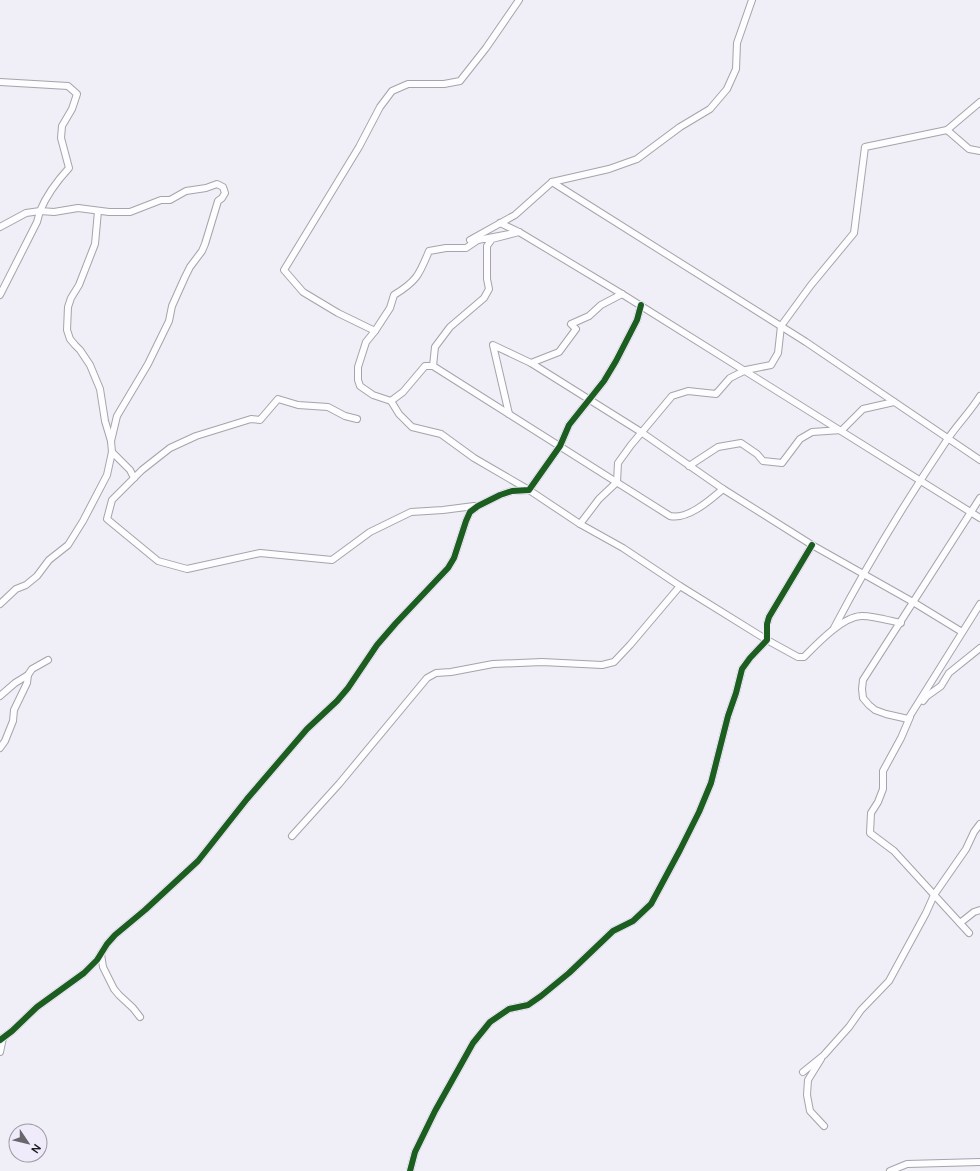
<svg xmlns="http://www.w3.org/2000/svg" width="980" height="1171" font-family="'DM Sans',sans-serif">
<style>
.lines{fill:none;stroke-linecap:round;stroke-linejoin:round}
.street-casing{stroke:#a6a4aa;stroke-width:8}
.street{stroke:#fdfcfe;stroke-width:6}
.cycleway-casing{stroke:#efebfa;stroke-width:8}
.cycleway{stroke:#1b5e20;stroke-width:6}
</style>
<rect width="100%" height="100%" fill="#f0eef6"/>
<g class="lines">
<g class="street-casing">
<g id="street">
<path d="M0,82l68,4 9,8 -5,15 -10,17 -1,12 8,30c-12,13 -22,26 -29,43l-14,2 -26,14"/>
<polyline points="947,130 969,149 980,151"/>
<polyline points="552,182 806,342 980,460"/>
<polyline points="500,223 519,232 622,294 980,518"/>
<path d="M519,232l-27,7 -5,7v33l2,10 -5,9 -34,29 -15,20 -2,19h-8l-22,26 -12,9 -18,-6 -13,-9 -2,-6v-13l8,-25 9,-11 15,-23 4,-13c23,-14 25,-20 35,-44l17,-3h20l12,-8z"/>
<polyline points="470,240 515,215 552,182 609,169 637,159 680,127 710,109 727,89 736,69 737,43 752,0"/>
<polyline points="0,295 37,222 40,211 54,212 78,208 109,212 130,212 161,200 170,200 186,191 206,188 217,184 223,187 225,193 222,198 218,201 205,244 202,251 190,267 185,277 172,306 169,321 148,364 117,416 111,441"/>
<polyline points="375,331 338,313 303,292 284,270 359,147 380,107 392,91 408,84 444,84 460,81 486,48 519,0"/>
<polyline points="531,363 641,432 723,489 812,545 913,602 962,632"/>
<path d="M433,366l237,150c18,4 40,-16 53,-27"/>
<path d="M391,401l8,13 13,13 29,7 33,24 55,32 51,34 43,24 57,38 87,54 31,17h6c13,-13 38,-40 57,-41 9,-1 30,5 40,7"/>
<polyline points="509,414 493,345 531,363 559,352 576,329 571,324 589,316 601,305 622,294"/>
<polyline points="357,419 345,416 328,407 298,405 278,399 260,420 251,419 196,436 170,448 142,470 112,500 107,519 158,561 187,569 260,553 332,560 370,532 411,512 443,510 474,506"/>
<polyline points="112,452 130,470 134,478"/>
<polyline points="689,466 718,447 741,443 757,454 763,461 782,463 800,439 812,432 842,430 863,409 894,402"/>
<polyline points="980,498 863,680 862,689 863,698 869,705 875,710 886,714 908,719 980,604"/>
<polyline points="580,524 599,499 617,482 618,463 631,445 672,396 688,391 716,394 730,378 746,370 771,365 778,353 781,326 811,285 854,233 865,147 947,130 980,102"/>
<polyline points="0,604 16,589 26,585 37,576 49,560 68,545 83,521 107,475 112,452 111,441 105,421 100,389 90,365 80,350 75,345 70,339 67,330 68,307 71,298 79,285 95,244 98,211"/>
<path d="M834,628c34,-65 72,-127 113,-188 10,-15 23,-28 33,-44"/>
<polyline points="0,696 15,683 28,675 32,669 48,660"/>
<polyline points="923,701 927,696 941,686 949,673 980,648"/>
<polyline points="910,717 901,738 883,771 883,789 878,802 871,813 870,833 894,851 969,933"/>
<polyline points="0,748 5,741 13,721 14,710 27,683 28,675"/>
<polyline points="292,836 339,784 427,678 436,673 451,672 493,664 542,662 602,665 614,662 630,645 680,586"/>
<polyline points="960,923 974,912 980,910"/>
<polyline points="101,954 103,967 114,989 119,995 133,1008 140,1017"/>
<polyline points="0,1040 12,1031 37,1007 84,973 97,960 107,944 115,935 145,910 198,861 247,799 307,729 337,701 348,688 377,645 396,623 448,568 454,558 466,521 470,512 478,506 500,495 512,491 529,490 560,446 569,425 604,381 616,361 637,320 641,305"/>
<polyline points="0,1052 3,1038"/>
<polyline points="821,1059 808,1080 807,1095 810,1111 824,1126"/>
<polyline points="803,1072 824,1055 849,1027 861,1010 889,981 926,913 934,895 966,849 974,832 980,824"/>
<polyline points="410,1171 415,1152 435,1111 473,1043 490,1022 509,1009 528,1005 541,996 569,973 613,931 633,921 651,904 680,850 699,812 711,783 728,716 736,693 742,669 750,658 767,640 767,624 769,617 812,545"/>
<polyline points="890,1171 907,1164 980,1162"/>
</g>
</g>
<use href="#street" class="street"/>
<g class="cycleway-casing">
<g id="cycleway">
<polyline points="0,1040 12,1031 37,1007 84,973 97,960 107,944 115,935 145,910 198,861 247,799 307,729 337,701 348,688 377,645 396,623 448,568 454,558 466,521 470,512 478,506 500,495 512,491 529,490 560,446 569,425 604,381 616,361 637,320 641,305"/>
<polyline points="410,1171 415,1152 435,1111 473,1043 490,1022 509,1009 528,1005 541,996 569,973 613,931 633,921 651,904 680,850 699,812 711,783 728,716 736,693 742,669 750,658 767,640 767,624 769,617 812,545"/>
</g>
</g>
<use href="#cycleway" class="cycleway"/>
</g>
<g transform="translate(28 1143) rotate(125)"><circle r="19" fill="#efebfa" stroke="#9c99a4"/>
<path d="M0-3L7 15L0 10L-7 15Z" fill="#68666c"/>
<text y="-6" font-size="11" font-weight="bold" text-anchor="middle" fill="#1f1d22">N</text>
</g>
</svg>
